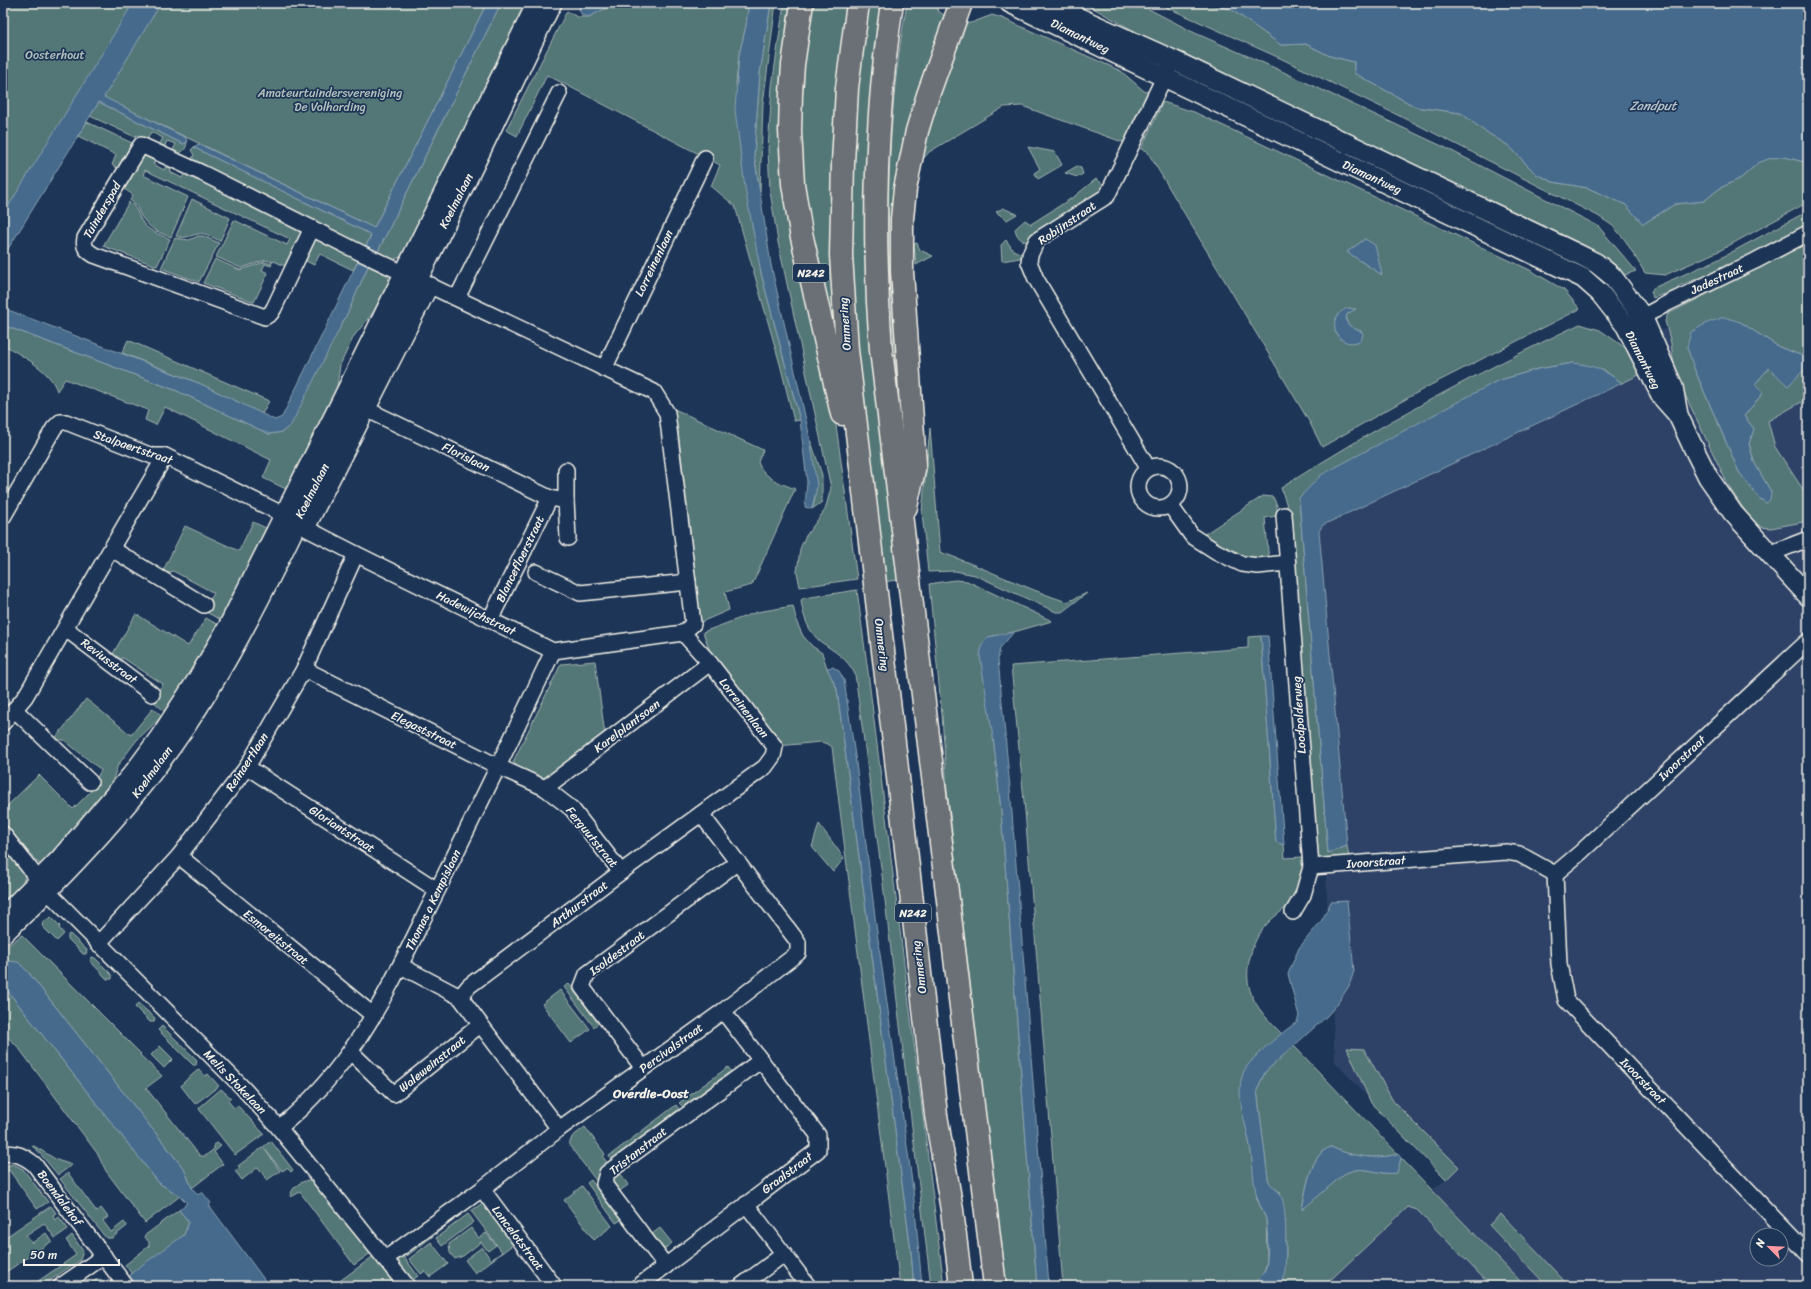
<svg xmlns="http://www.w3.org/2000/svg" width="1811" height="1289" font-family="Sriracha,sans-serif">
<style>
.built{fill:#2e4367;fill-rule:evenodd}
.green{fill:#537677;stroke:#a4b4b0;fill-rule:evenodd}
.water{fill:#446b8c;stroke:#8aa1b1}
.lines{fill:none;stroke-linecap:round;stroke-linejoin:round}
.minor-casing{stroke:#f4f1e8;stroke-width:18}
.tertiary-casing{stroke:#f4f1e8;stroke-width:22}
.trunk-casing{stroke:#f4f1e8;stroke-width:25}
.minor{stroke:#1d3557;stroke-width:15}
.tertiary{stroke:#1d3557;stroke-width:19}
.trunk{stroke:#6b6f75;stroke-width:22}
.labels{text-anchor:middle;stroke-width:3.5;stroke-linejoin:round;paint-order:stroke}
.shield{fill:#1d3557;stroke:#b4b9bc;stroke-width:1}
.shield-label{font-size:11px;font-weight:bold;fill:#f4f1e8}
.street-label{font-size:12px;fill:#f4f1e8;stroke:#1d3557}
.park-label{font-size:12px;fill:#b4c0bb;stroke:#1d3557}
.water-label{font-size:13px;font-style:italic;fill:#b6c2c8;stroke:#1d3557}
.neighbourhood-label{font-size:13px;font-weight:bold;fill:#f4f1e8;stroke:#1d3557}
</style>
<rect width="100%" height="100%" fill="#1d3557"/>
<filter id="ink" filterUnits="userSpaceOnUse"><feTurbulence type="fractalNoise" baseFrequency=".025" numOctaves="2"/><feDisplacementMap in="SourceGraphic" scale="8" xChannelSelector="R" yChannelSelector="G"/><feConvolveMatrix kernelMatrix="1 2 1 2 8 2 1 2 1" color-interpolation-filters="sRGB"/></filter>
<g filter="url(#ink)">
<path class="built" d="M1808,257v1029h-484l84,-79 38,-27 -111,-118 -27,-554zM1757,1235h24v24h-24z"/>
<g class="green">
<polygon points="3,3 146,3 3,243"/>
<polygon points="161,3 487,3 374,228 103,97"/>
<polygon points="501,3 525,3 517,19 518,28 403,256 390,261 377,253"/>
<polygon points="617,3 745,3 748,9 746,26 739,55 736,83 761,273 800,420 794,421 780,364 735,206 711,186 720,165 547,75 517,136 506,130 567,11 577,17 588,17"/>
<polygon points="771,3 776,3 763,104 760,191 754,154 760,73"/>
<polygon points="784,3 798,3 787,65 857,579 800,587 797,572 800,549 805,537 825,510 831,488 778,242 770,191 768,150 772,86"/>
<polygon points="806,3 847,3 842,374 804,225 794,79"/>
<polygon points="865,3 882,3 868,130 865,228 867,296 872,360 898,580 882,582 850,282 854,101"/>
<path d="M907,3h28l3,8 9,6 -42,143 1,305c-5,-53 -12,-106 -15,-160 -6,-100 -2,-204 16,-302z"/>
<polygon points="1084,3 1137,3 1195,33 1275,68 1444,147 1598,226 1636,271 1622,276 1199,67"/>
<polygon points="1157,3 1201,3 1231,9 1281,45 1306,44 1330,56 1354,62 1354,73 1416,107 1461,113 1483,130 1509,146 1536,174 1553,182 1588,188 1626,205 1643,224 1675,204 1704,201 1720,188 1741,178 1758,163 1771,157 1785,157 1808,163 1808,202 1719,251 1665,275 1645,273 1625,240 1613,226 1598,216 1412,122 1282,59"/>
<polygon points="992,15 1002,18 1121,71 1144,91 1150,93 1125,143 1022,106 1004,107 929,152 912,172 962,23 971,23"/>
<path d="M99,102l84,42 4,-2c-1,8 -4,10 -11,12l-4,-2 4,-8 -9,-3 -3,7 -5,-3 4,-7 -12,-6 -4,8 -11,-5 -1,2 -45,-21z"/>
<path d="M1163,102l31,10 336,158 34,20 16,19 -153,78 -105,60 -12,-24 -163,-272 -6,-2zM1365,239l16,35 -34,-22zM1348,308l7,1 -8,5c-3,10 5,15 14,17l-4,11c-10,2 -16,-2 -22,-10z"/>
<polygon points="87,122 132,143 119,169 112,165 116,155 78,136"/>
<polygon points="195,146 195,148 370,234 371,235 365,248 191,161 194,155 191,150"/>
<polygon points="1028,147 1055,152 1062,165 1038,179 1034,173 1040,169"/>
<path d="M143,154l14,2 -4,8 11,6 4,-8 5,2 -3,8 12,6 4,-7 119,58 -18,38 -13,-6 -1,1 -7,-2 -25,8 -25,-11 18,-37 53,25 3,-6 -145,-69 -2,5 45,22 -17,40c-11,-4 -20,-7 -27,-17 -7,-8 -4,-12 -14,-20l3,-5 -10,-7z"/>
<polygon points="1077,166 1081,168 1083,174 1077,177 1065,173"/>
<path d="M1096,179l8,6 -3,8 -67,40 -7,9c-7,-2 -10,-5 -12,-13l10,-9 6,4 44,-28z"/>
<path d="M192,199l38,19 -10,23c-7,-3 -15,-9 -22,-7 -10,2 -12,5 -22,2z"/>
<path d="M129,202c7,5 8,10 12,18 6,11 18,14 29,19l-13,27 -54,-20z"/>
<polygon points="1003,208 1017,214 1007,220 996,212"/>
<polygon points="1808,211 1808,226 1732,266 1728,264 1709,274 1707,278 1703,280 1699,278 1679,286 1677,290 1653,298 1651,293 1653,288 1717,260"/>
<polygon points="198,236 203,236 219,243 199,282 161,268 175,238 189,240"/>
<polygon points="315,238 359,259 353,270 320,254 314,265 304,260"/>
<polygon points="1006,240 1013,250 1022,254 1020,258 1002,261 1001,245"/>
<polygon points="917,243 920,250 933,256 916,265 914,244"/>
<polygon points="1808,243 1808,358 1779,347 1740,322 1694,368 1739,472 1759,498 1766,503 1771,492 1754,462 1749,443 1754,429 1744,416 1763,393 1755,384 1769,368 1808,368 1808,401 1805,400 1768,421 1775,447 1808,497 1808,521 1771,528 1760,527 1753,523 1729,487 1675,374 1671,343 1665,321 1668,314"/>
<polygon points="215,259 240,270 265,262 272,264 271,266 265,264 262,270 268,273 254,302 203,283"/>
<path d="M369,264l18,9 3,10 -6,16 -30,37 -14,29 -4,29 -48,96 -25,-12 8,-18 -106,-53 -9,18 -11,-5 3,-10 -83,-31 -8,12c-7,-22 -36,-35 -54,-47v-19l172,65 94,44 13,-2 67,-122z"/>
<path d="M1580,324l20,6 30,21 11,23 -19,9 -17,-12 -32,-8 -35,6 -41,12 -198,117 29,355 19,-7 2,11 -24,1 -8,-2 -26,-322 -3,-25 -7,-21c96,-62 196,-115 299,-164z"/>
<polygon points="128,340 269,401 262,414 201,384 122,353"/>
<path d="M670,407l93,43 -5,12c6,17 23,21 37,27l-43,96 -27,7 4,18 -28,12 -23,-192z"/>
<path d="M930,428l10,124c43,15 84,36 127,50l20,-9 -25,19h-6l-81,-37 -20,-4 -27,1 -6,-60z"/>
<polygon points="810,438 822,475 822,502 812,509 815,499"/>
<polygon points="1263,496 1273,497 1277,505 1277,516 1265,518 1269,562 1251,562 1200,537"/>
<polygon points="253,522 268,529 223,621 204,611 214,593 173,571 166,574 162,573 185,526 239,551"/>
<polygon points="955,580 967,581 1052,621 1014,632 988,637 994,744 1001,810 1037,1286 1006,1286 947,791 942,715 929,584"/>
<path d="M857,590l11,82 76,614h-13l-49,-411 -27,-201c-8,-16 -20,-22 -34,-32 -13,-10 -18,-26 -20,-42l3,-2z"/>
<polygon points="793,606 797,623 803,636 812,646 822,653 827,668 837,689 911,1251 914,1286 900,1286 832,747 828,744 821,742 778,746 711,654 703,632 757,612"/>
<polygon points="136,614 188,646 206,618 220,626 166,713 152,700 163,684 123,658 115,660 111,657"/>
<path d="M1261,636l15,206 8,3 1,13 17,-1c2,17 -2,37 -14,49 -7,6 -15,11 -21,18 -9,9 -14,21 -17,33 -9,35 9,54 32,77l-29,25 -9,13 -3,12 2,27 8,40 6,48 9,20 1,40 -2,11 -6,9 -9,7h-187l-38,-475 -14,-145 237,-18v-11z"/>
<polygon points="595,661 605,735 546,781 517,766 513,762 561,664"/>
<polygon points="86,699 131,735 153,708 162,716 136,741 118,765 108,793 44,867 37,862 3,821 3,810 39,775 73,809 90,792 101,770 64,740 54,740"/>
<polygon points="819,824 844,858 833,872 812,847"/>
<polygon points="3,843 26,872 23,883 3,906"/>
<polygon points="51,917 60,926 59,928 64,934 57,941 42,926 43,922"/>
<polygon points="70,934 87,950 86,954 83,954 68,939 68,935"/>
<polygon points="22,935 141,1054 140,1055 162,1076 146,1088 200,1156 205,1156 214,1149 214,1145 217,1143 221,1146 214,1152 223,1164 192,1188 184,1169 28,972 7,961 3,963 3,949"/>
<polygon points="92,957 95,958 112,975 112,979 107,979 90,961"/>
<polygon points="569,984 598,1023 594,1027 564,987"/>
<polygon points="3,985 159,1183 180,1196 145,1223 106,1171 97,1153 18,1047 3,1033"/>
<polygon points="560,990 590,1029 571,1043 542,1004"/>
<polygon points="138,1003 155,1018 154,1022 150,1022 135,1007"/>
<polygon points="162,1026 197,1060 196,1065 193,1065 158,1030"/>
<polygon points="160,1046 173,1059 164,1068 151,1055"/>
<path d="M1294,1046l104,108c-23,6 -46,3 -67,-7 -21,6 -25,43 -29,62l42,-35c20,-11 33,2 52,-1l5,-15 124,128h-34l-74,-76 -9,-3 -84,79h-44c11,-30 4,-63 0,-94l-10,-7 -2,-6 -11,-89 8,-18z"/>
<polygon points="1347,1048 1364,1049 1393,1101 1459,1167 1446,1180 1371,1103"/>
<polygon points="728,1067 731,1071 683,1107 679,1103"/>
<polygon points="199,1069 205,1076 208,1074 219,1086 195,1104 181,1086 184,1082"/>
<polygon points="221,1089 231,1098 228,1101 234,1108 237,1105 264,1134 235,1155 199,1109 200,1107"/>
<polygon points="676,1105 679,1109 611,1160 609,1156"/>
<polygon points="585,1127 605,1154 603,1157 608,1164 598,1174 598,1183 569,1145 572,1137"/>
<polygon points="271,1141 293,1170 291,1172 287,1168 282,1171 264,1148 280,1171 267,1180 258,1167 242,1180 235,1171 240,1168 238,1166"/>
<polygon points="32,1146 34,1146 57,1160 72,1165 58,1175 38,1151"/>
<polygon points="13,1164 23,1169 48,1202 37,1209 9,1170 3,1174 3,1167"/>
<polygon points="618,1170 628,1185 617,1193 611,1184 613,1173"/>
<polygon points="68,1173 97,1212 101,1208 108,1217 103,1221 111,1232 124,1222 127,1226 112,1238 106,1238 60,1179"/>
<path d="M308,1180l4,1 60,71 -18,13 -54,-73 -9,5c-1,-9 9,-15 17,-17z"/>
<polygon points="591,1180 621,1220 616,1223 587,1183"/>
<polygon points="582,1186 612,1226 594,1240 564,1200"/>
<polygon points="475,1199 480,1200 407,1256 403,1252"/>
<polygon points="484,1202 515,1243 475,1273 465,1260 482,1247 491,1260 502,1252 471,1211"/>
<polygon points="51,1206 56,1213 53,1215 55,1220 59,1217 68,1229 55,1238 44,1223 26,1235 32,1243 46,1233 52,1241 3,1274 3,1239"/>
<polygon points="179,1210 189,1222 184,1235 132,1274 125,1265 149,1246 149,1242 144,1236"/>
<polygon points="468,1214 474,1222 442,1246 436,1238"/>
<polygon points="1501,1214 1569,1286 1547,1286 1489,1225"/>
<polygon points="471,1228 479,1238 486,1233 496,1245 488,1251 481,1242 463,1256 455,1259 450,1253 449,1244"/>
<polygon points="660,1228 672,1243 663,1250 652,1234"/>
<polygon points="72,1235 83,1251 80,1260 42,1286 31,1286 76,1255 66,1240"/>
<polygon points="431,1242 448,1264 430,1277 425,1271 421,1274 409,1259"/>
<path d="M401,1253l17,23 -8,6c-6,-10 -15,-18 -9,-29z"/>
<polygon points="375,1255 400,1286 339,1286 337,1283"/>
<polygon points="98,1279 102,1280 109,1286 85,1286"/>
</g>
<g class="water">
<polygon points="133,3 161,3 104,97 186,138 187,142 183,144 99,102 3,257 3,215"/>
<polygon points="487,3 501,3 377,253 365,248 371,236 370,234 195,148 195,146 199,144 374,228"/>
<polygon points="584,3 617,3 588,17 582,15 579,10 580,6"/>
<polygon points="745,3 771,3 760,73 754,154 771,265 810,438 817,486 812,509 805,507 807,482 800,420 761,273 745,188 735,110 739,55 746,26 748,9"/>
<polygon points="1201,3 1808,3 1808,163 1785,157 1771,158 1758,163 1741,178 1720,188 1704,201 1675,204 1643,224 1626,205 1588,188 1553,182 1536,174 1509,146 1483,130 1461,113 1416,107 1354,73 1354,62 1330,56 1306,44 1281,45 1231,9"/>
<polygon points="1365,239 1375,245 1382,275 1347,252"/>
<polygon points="359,259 369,264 349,310 291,425 282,432 269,434 175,390 3,325 3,308 201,384 275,420 282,417"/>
<path d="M1348,308l8,1 -9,5c-4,12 7,14 15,18l1,3 -3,6c-24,10 -37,-24 -12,-33z"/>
<polygon points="1724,317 1740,322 1779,347 1808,358 1808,368 1807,367 1788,386 1769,368 1755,384 1763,393 1744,416 1754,429 1749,444 1754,462 1771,492 1770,500 1766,503 1759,498 1739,472 1694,368 1687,347 1691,332 1707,323"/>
<path d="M1573,363c23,3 30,6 49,20l-299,142 -4,6 28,315 -19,7 -29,-355 22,-23 176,-94 41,-12z"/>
<polygon points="1014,632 1000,648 998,659 1010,788 1049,1286 1037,1286 1001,810 994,744 980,656 982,645 988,637"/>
<polygon points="1261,636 1268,636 1284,845 1276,842"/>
<polygon points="833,667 839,671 844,680 856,763 876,925 913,1189 922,1286 914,1286 911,1251 837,689 827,668"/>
<path d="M1347,901l7,70 -5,15 -12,18 -10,12 -62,56 -8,18 11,89c3,9 11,10 14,19 5,14 4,57 3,73 -1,5 -3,10 -5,15h-30c6,-5 11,-9 15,-15 4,-10 3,-41 1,-52 -2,-7 -7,-14 -9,-22 -4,-15 -4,-30 -6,-45 -3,-25 -18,-56 -7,-81 7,-14 40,-40 53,-49l2,-6 -11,-42 11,-26 23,-28 9,-18z"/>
<polygon points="7,961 18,962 28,972 184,1169 192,1188 198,1195 202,1192 211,1203 209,1205 269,1286 120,1286 135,1270 184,1235 189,1222 179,1210 187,1203 180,1196 159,1183 3,985 3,963"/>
<path d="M1331,1147c21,10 44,13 67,7l3,4 -4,15c-20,3 -33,-10 -53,1l-42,36c4,-19 8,-57 29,-63z"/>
</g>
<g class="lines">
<g class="minor-casing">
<g id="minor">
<path d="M312,228l-38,80 -3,5 -6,4 -171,-62c-8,-5 -11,-8 -9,-17l56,-93 61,28 159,80 293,139 13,21 26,211 -10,9"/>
<polyline points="457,298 559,93"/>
<polyline points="1633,322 1668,303 1755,261 1808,233"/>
<polyline points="604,369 705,158"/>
<polyline points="368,410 550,498 566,501 566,470"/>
<circle cx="1159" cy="487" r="21"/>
<polyline points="1148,468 1036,279 1029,262 1030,255 1037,240 1107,196 1169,67"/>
<polyline points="566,501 568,538"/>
<polyline points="1170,505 1192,536 1217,552 1242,564 1258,566 1287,563"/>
<polyline points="1284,515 1311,867 1303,895 1293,912"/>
<polyline points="3,517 54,428 60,422 66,422 152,456 165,456 274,510 282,516 356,554 553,651 683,633"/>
<polyline points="307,528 431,285"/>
<polyline points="112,549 204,605"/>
<polyline points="1769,554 1808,539"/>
<polyline points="536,572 580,593 688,582"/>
<polyline points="490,620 550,498"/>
<polyline points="66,629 152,694"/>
<polyline points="304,669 499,767 545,788 572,809 621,872"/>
<polyline points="15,710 90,782"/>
<polyline points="3,723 25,697 165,456"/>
<polyline points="247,767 437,890"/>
<polyline points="545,788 710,663"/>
<polyline points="3,834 48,892 242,1087 279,1128 407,1286"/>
<polyline points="179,856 374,1016"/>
<polyline points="1311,867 1506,852 1519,854 1555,874"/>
<polyline points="1555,874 1559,964 1566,1000 1808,1254"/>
<polyline points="1555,874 1581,852 1808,641"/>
<polyline points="98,944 179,856 247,767 304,669 356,554"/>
<polyline points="401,966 460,997 559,1129"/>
<polyline points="460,997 469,986 621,872 765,767 773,756 775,747 710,663 683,633"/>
<polyline points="351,1052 394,1094 480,1025"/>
<polyline points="643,1068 582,987 587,974 738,862"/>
<path d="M279,1128c82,-67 114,-150 160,-241 39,-79 77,-157 114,-236"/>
<path d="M3,1154c12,-3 22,3 31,10l92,122"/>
<polyline points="482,1189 554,1286"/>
<polyline points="746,1204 808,1286"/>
<polyline points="385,1259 482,1189 559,1129 723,1011 798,953 798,942 701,814"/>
<polyline points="666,1266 604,1184 607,1173 760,1061"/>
<polyline points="61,1286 104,1256"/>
<polyline points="639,1286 818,1150 818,1135 723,1011"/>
<polyline points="741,1286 784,1254"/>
</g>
</g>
<g class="tertiary-casing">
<g id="tertiary">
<polyline points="1010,3 1583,278 1600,293 1626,326 1662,397 1678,415"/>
<polyline points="1046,3 1173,60 1580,255 1596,263 1612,276 1642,316 1673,387 1678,415 1691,443 1708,477 1733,513 1808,596"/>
<polyline points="12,908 60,859 135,771 160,737 197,680 228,627 343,398 537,3"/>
<path d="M3,934c79,-74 151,-153 207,-246 50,-82 89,-172 132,-258 52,-103 104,-205 153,-309 19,-39 37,-79 57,-118"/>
</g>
</g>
<g class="trunk-casing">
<g id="trunk">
<polyline points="802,3 793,65 791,93 790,131 793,184 801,233 842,414"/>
<polyline points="858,3 847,88 843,163 841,255 847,350 895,751 936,1115 952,1210 961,1286"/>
<path d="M892,3c-17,116 -20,230 -11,347l114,936"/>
<polyline points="906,507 915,465 902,271 902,219 905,189 917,131 928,95 961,3"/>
</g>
</g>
<use href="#minor" class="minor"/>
<use href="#tertiary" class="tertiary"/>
<use href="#trunk" class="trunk"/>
</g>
</g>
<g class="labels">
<g class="shield">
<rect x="793" y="264" width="36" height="18" rx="3"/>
<rect x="895" y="904" width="36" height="18" rx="3"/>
</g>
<g class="shield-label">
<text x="811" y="277">N242</text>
<text x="913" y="917">N242</text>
</g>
<g class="street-label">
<text transform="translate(1080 36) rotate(26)" y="4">Diamantweg</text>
<text transform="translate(1372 177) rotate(25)" y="4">Diamantweg</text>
<text transform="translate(456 201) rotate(-63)" y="4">Koelmalaan</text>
<text transform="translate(102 210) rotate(-60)" y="4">Tuinderspad</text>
<text transform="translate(1067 223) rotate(-34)" y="4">Robijnstraat</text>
<text transform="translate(654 263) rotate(-64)" y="4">Lorreinenlaan</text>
<text transform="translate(1717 279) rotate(-25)" y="4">Jadestraat</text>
<text transform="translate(845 324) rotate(-94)" y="4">Ommering</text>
<text transform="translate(1643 360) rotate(63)" y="4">Diamantweg</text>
<text transform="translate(133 447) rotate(19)" y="4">Stalpaertstraat</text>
<text transform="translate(466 457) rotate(26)" y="4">Florislaan</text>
<text transform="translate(312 491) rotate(-63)" y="4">Koelmalaan</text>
<text transform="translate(520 559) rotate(-64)" y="4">Blancefloerstraat</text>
<text transform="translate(476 613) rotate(26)" y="4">Hadewijchstraat</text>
<text transform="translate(882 645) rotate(83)" y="4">Ommering</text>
<text transform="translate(109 661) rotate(37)" y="4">Reviusstraat</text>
<text transform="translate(744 708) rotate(52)" y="4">Lorreinenlaan</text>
<text transform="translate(1299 715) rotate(-94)" y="4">Loodpolderweg</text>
<text transform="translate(627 726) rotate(-37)" y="4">Karelplantsoen</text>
<text transform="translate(424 730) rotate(26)" y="4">Elegaststraat</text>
<text transform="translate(1682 758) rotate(-43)" y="4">Ivoorstraat</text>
<text transform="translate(247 762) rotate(-57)" y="4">Reinaertlaan</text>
<text transform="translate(152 772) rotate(-54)" y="4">Koelmalaan</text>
<text transform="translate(342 829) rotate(33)" y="4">Gloriantstraat</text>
<text transform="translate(592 837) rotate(51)" y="4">Ferguutstraat</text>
<text transform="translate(1376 862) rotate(-4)" y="4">Ivoorstraat</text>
<text transform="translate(433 900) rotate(-64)" y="4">Thomas a Kempislaan</text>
<text transform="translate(579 904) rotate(-37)" y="4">Arthurstraat</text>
<text transform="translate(276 937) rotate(39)" y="4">Esmoreitstraat</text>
<text transform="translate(617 953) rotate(-37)" y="4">Isoldestraat</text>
<text transform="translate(919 967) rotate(-97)" y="4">Ommering</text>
<text transform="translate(671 1048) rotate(-36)" y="4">Percivalstraat</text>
<text transform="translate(432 1064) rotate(-39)" y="4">Waleweinstraat</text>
<text transform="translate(1643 1081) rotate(46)" y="4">Ivoorstraat</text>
<text transform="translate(235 1082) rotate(46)" y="4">Melis Stokelaan</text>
<text transform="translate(638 1151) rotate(-38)" y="4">Tristanstraat</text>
<text transform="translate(787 1173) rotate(-37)" y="4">Graalstraat</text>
<text transform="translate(60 1198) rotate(53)" y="4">Boendalehof</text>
<text transform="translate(518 1238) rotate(53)" y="4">Lancelotstraat</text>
</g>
<g class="park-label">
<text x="55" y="59">Oosterhout</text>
<text x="330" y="97">Amateurtuindersvereniging<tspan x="330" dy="14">De Volharding</tspan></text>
</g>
<g class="water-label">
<text x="1653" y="110">Zandput</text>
</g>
<g class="neighbourhood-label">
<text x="651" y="1098">Overdie-Oost</text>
</g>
</g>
<rect width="1811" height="1289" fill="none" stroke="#1d3557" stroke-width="16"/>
<rect x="8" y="8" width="1795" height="1273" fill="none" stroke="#f4f1e8" stroke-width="1.5" filter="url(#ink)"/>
<g transform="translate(1769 1247) rotate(294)"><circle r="19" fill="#1d3557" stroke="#738091"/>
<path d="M0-3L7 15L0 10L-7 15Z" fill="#ff9aa2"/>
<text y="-6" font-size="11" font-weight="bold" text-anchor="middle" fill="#f4f1e8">N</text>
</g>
<path d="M24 1259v6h95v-6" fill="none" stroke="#f4f1e8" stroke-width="2"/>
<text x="30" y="1259" font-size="12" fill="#f4f1e8" stroke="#1d3557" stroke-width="3" paint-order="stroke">50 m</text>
</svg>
